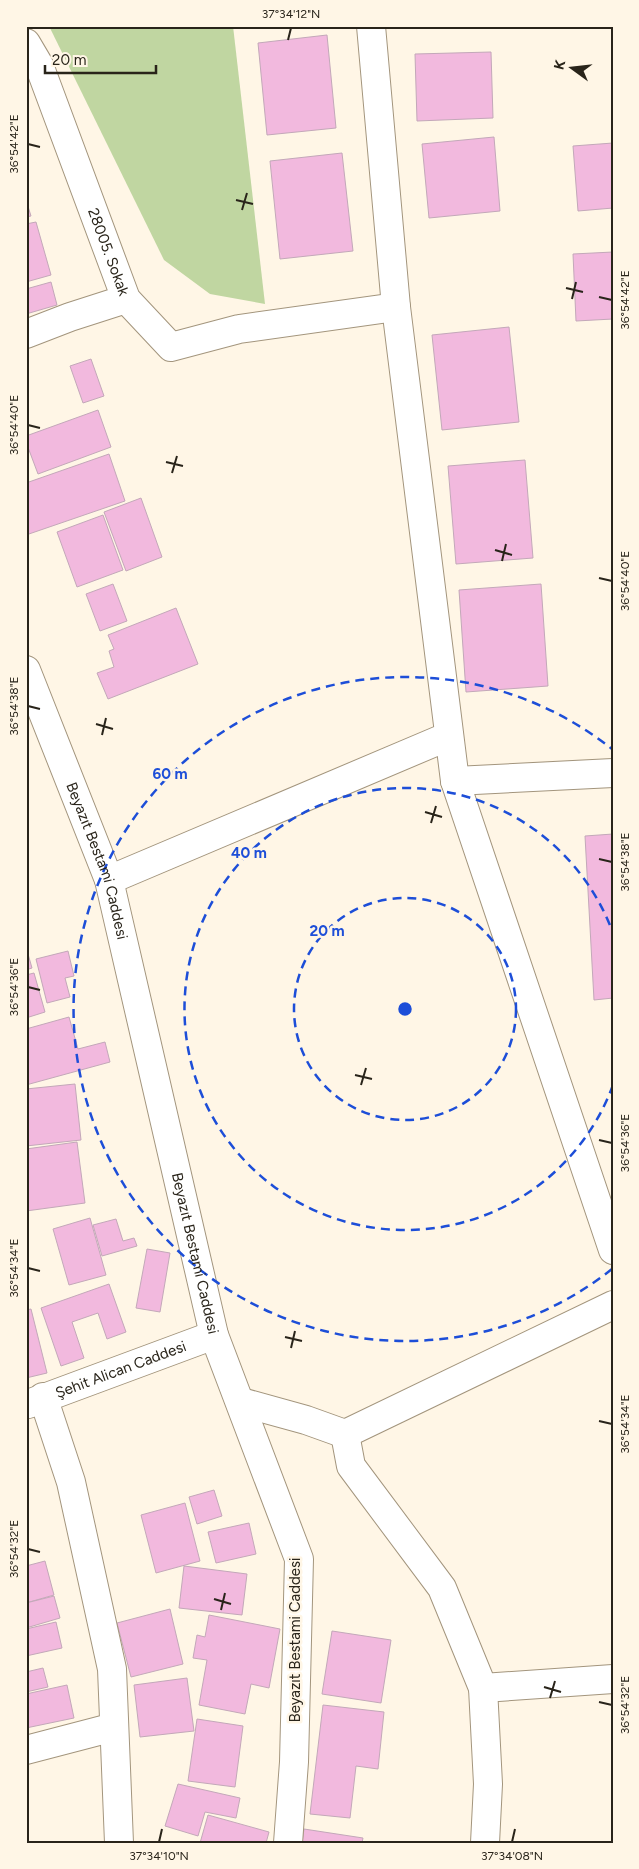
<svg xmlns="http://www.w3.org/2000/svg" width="639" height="1869" font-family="Figtree,sans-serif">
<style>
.green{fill:#c0d6a1}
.building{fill:#f2b9de;stroke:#c3a8b9}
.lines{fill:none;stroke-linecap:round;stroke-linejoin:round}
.minor-casing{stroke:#a3957d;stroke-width:30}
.minor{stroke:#fff;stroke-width:28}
.ticks{fill:none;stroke:#29241a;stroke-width:2}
.ring{fill:none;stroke:#1d4ed8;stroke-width:2.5;stroke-dasharray:9 6}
.labels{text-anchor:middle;stroke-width:5;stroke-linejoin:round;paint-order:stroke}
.street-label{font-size:15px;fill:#29241a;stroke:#fff6e6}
.centre{fill:#1d4ed8;stroke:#fff6e6;stroke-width:2.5}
.ring-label{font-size:15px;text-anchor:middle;font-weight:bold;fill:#1d4ed8;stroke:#fff6e6;stroke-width:5;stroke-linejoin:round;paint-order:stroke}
.neatline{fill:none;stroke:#29241a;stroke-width:2}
.ticks-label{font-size:12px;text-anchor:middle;fill:#29241a}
</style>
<rect width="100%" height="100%" fill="#fff6e6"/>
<polygon class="green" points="49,26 233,26 265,304 210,294 164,260"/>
<g class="building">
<polygon points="327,35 336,128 267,135 258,43"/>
<polygon points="491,52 493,118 417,121 415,54"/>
<polygon points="494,137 500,211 429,218 422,144"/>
<polygon points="613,143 613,208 578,211 573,146"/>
<polygon points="342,153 353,251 280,259 270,161"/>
<polygon points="26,200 31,216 26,217"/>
<polygon points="36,222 51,275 26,282 26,224"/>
<polygon points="613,252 613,319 576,321 573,254"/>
<polygon points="51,282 57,305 26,314 26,289"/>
<polygon points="509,327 519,422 442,430 432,335"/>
<polygon points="91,359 104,396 83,403 70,366"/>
<polygon points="98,410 111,447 38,474 26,442 26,436"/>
<polygon points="109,454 125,501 26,535 26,483"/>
<polygon points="525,460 533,558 456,564 448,466"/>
<polygon points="141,498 162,557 126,571 104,512"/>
<polygon points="103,515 123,570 77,587 57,532"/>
<polygon points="113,584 127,621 100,631 86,594"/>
<polygon points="541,584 548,686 466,692 459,590"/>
<polygon points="176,608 198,664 108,699 97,673 114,667 109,651 114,649 108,635"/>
<polygon points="613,834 613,998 594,1000 585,836"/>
<polygon points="26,947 32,968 26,970"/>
<polygon points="68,951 74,976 65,978 70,997 47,1003 36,959"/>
<polygon points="34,973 45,1012 26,1018 26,975"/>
<polygon points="69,1017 78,1049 105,1042 110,1062 26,1085 26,1029"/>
<polygon points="75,1084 81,1140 26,1146 26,1089"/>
<polygon points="77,1142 85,1203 26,1211 26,1149"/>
<polygon points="90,1218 106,1275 69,1285 53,1229"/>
<polygon points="116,1219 123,1241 134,1238 137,1246 102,1256 93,1225"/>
<polygon points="147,1249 170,1253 160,1312 136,1308"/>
<polygon points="109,1284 126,1332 107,1339 98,1313 72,1322 84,1358 61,1366 41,1308"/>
<polygon points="31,1309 47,1373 26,1378 26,1310"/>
<polygon points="214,1490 222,1516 197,1524 189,1497"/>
<polygon points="185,1503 200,1561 156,1573 141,1515"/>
<polygon points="249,1523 256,1554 216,1563 208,1532"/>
<polygon points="45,1561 54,1595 26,1603 26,1566"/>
<polygon points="184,1566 247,1574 242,1615 179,1608"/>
<polygon points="54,1596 60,1618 26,1628 26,1603"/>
<polygon points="170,1609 183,1664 131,1677 117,1623"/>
<polygon points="209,1615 280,1629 269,1688 251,1684 245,1714 199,1705 207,1660 193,1658 197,1635 205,1637"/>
<polygon points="56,1622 62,1648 26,1656 26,1629"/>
<polygon points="332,1631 391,1640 381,1703 322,1694"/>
<polygon points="43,1668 48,1687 26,1692 26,1672"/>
<polygon points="187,1678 194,1731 140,1737 134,1685"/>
<polygon points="67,1685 74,1718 26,1728 26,1694"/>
<polygon points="323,1705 384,1712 378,1769 356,1766 350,1818 310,1814"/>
<polygon points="197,1719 243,1726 235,1787 188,1781"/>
<polygon points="178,1784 240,1798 236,1818 205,1812 198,1836 165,1826"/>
<polygon points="208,1815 269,1832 266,1843 200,1843"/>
<polygon points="304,1829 363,1838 362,1843 302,1843"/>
</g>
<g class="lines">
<g class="minor-casing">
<g id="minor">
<polyline points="371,26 396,307 455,781 613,1250"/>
<path id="s1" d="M26,43l13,22 87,234 45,48 68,-18 157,-22"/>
<polyline points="26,334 70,317 126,299"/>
<path id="s2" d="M26,670l83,210 105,455 85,224 -5,203 -6,81"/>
<polyline points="455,781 613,773"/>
<polyline points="109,880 449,736"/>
<polyline points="43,1397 71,1482 112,1669 119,1843"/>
<polyline points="241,1402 306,1420 345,1434 613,1305"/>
<path id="s3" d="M28,1404l186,-69"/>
<polyline points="345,1434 351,1466 442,1588 483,1688 488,1784 485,1843"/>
<polyline points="483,1688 613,1679"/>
<polyline points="26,1750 114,1727"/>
</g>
</g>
<use href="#minor" class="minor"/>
</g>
<path class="ticks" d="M288,40l3,-12M28,144l12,3M236,200l17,4M242,210l5,-17M566,288l17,4M599,297l13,3M572,299l4,-17M28,425l12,3M166,462l17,4M172,473l5,-17M495,550l17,5M502,561l4,-17M599,578l13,3M28,706l12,3M96,724l17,5M102,735l4,-17M425,812l17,5M431,823l5,-17M599,859l13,3M28,987l12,3M355,1075l17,4M361,1085l5,-17M599,1140l13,3M28,1268l12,3M285,1337l17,4M291,1348l4,-17M599,1421l13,3M28,1549l12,3M214,1599l17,5M221,1610l4,-17M544,1687l17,5M550,1698l5,-17M599,1702l13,3M159,1842l3,-13M512,1842l3,-13"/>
<g class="ring">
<circle cx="405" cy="1009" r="111"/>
<path d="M613 1085A221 221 0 1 1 613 933"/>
<path d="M612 1269A332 332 0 1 1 612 749"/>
</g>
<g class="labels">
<g class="street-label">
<text dy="5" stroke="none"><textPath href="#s1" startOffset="225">28005. Sokak</textPath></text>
<text dy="5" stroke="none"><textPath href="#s2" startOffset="204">Beyazıt Bestami Caddesi</textPath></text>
<text dy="5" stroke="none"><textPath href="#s2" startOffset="609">Beyazıt Bestami Caddesi</textPath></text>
<text dy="5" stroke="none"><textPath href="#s3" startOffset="99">Şehit Alican Caddesi</textPath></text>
<text transform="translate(295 1640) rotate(-90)" y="5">Beyazıt Bestami Caddesi</text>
</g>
</g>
<circle cx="405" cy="1009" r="8" class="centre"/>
<g class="ring-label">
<text x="170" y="779">60 m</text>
<text x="249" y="858">40 m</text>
<text x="327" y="936">20 m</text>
</g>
<rect width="639" height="1869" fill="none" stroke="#fff6e6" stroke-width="55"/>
<g transform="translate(572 68) rotate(285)" stroke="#fff6e6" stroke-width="4" paint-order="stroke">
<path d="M0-4L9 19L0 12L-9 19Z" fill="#29241a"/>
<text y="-8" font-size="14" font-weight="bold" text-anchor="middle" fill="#29241a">K</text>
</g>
<path d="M45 65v8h111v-8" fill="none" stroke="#29241a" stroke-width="2.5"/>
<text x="52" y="65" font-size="15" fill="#29241a" stroke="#fff6e6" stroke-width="4" paint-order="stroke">20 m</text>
<rect x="28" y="28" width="584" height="1814" class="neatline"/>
<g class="ticks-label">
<text x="291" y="18">37°34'12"N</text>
<text transform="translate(14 144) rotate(-90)" y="4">36°54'42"E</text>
<text transform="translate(625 300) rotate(-90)" y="4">36°54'42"E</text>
<text transform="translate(14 425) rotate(-90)" y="4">36°54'40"E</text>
<text transform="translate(625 581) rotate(-90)" y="4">36°54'40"E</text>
<text transform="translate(14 706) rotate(-90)" y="4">36°54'38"E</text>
<text transform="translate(625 862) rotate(-90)" y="4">36°54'38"E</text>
<text transform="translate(14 987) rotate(-90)" y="4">36°54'36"E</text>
<text transform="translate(625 1143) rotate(-90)" y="4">36°54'36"E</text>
<text transform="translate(14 1268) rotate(-90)" y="4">36°54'34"E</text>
<text transform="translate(625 1424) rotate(-90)" y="4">36°54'34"E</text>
<text transform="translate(14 1549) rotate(-90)" y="4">36°54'32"E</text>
<text transform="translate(625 1705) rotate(-90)" y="4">36°54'32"E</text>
<text x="159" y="1860">37°34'10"N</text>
<text x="512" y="1860">37°34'08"N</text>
</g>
</svg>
